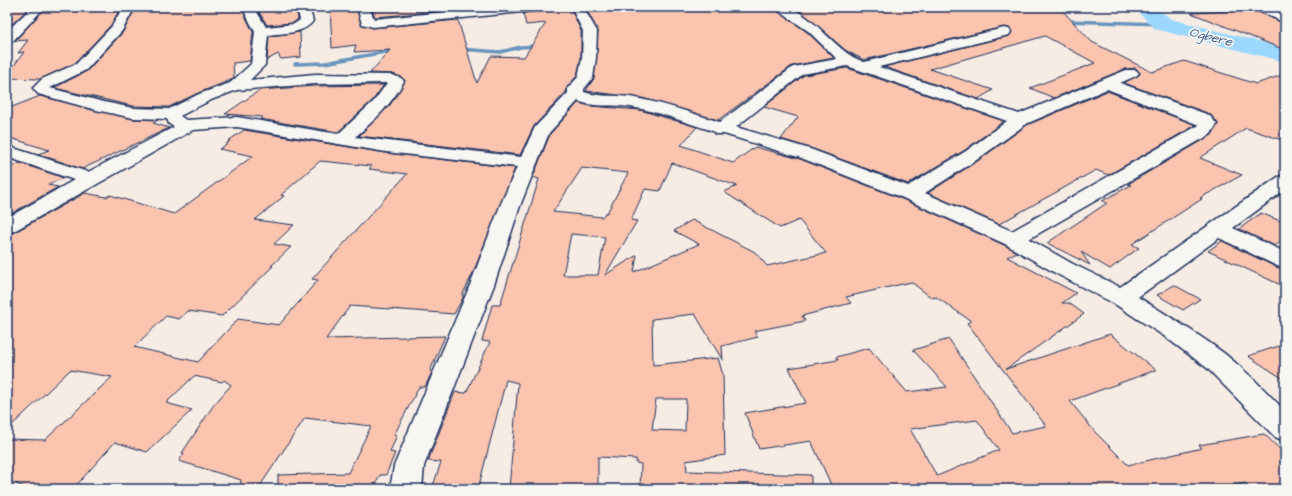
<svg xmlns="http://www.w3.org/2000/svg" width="1292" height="496" font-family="'Architects Daughter',sans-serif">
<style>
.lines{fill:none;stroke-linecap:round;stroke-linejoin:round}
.stream{stroke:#6894bd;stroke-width:3.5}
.river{fill:#9cd8fd;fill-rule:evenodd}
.building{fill:#fac4ae;stroke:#1b2f5e;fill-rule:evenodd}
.minor-casing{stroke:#1b2f5e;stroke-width:3}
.minor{fill:#f6f6f2;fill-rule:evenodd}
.labels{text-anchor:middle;stroke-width:3.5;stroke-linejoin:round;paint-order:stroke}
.far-water-label{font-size:13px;font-style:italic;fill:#3b5986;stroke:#f6f6f2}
</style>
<rect width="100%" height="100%" fill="#f7ece4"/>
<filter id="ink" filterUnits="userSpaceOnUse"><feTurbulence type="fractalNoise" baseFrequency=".025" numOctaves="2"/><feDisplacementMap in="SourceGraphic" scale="8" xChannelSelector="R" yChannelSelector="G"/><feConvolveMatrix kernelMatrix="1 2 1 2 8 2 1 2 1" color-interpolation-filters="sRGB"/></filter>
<g filter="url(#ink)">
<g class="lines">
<g class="stream">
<polyline points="1064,21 1163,24"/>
<polyline points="460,49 500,52 521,47 538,46"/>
<polyline points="295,64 325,63 385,52 397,52"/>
</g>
<polygon class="river" points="1133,7 1155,7 1171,19 1285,48 1285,62 1155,29"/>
</g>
<g class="building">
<polygon points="28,7 30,7 7,29 7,8"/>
<polygon points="46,7 121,7 111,25 75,63 40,79 7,78 7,75 24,52 18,53 28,40 15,41"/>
<polygon points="136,7 241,7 253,32 250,61 233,63 234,77 231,80 198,93 169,107 133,106 54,88 87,71 123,32"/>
<polygon points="256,7 296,7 298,19 293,23 267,25"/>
<polygon points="330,7 356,7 361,24 373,28 458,20 477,83 491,56 524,57 546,23 526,25 523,13 533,12 539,7 570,7 581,31 581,58 577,76 567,87 566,92 534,126 520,155 359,136 390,105 405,81 401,77 392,74 370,73 390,50 354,52 356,45 332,48"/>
<polygon points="371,7 454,7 454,10 375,17"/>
<polygon points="585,7 772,7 807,32 834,58 792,66 718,120 642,98 586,91 594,78 598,31"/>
<polygon points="791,7 1060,8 1092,42 1152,72 1184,61 1256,84 1285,74 1285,141 1246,128 1200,158 1242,175 1200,198 1202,199 1132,244 1139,248 1110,269 1081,252 1090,265 1047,243 1107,203 1102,201 1131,185 1128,184 1212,135 1218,124 1210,114 1124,83 1140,74 1136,68 1125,69 1054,98 1030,88 1095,63 1045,36 930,69 993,90 978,99 884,67 1009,36 1012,31 1009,28 1004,27 864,60 845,50 809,18"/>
<polygon points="1224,7 1254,7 1256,11 1285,24 1285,50 1191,13 1233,11"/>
<polygon points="300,32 301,57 281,59 278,54 267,60 269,36"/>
<polygon points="847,68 1004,121 965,150 908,184 813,149 781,139 798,117 764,107 804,75"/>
<polygon points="384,85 373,100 338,132 260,119 263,117 225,114 260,90 315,86"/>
<polygon points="1107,91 1196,125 1108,175 1096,170 999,224 928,193 979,160 1027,125"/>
<polygon points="40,96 133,119 158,120 153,123 169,128 82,169 38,154 49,150 7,137 7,109"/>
<path d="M578,103l12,3 50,4 57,17 -16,18 52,18 22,-16 45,12 102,40 102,46 13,7 -10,5 69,36 -14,10h7l15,11 -78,55 104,-35 46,36 -86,31 24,30 34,34 74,-17 -3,-3 65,-11 21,20v30l-27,5h-7l-6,-6 -26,6h-386l-22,-48 -52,8 -14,-36 61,-10 -17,-35 49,-8 -2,-3 33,-9 38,44 40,-5 -34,-37 36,-11 63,94 34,-7 -79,-103 4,-2 -35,-24 -4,1 -21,-16 -65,15 5,6 -49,13 3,5 -51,10 4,6 -36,9 1,15 -28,-47 -43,5 1,46 65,-7 5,17 2,80 -39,6 1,10 124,4v14h-171l1,-25 -5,-1v-4l-38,-2v32h-89l9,-106 -12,-3 -28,109h-46l9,-27 -13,-1 27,-69 11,1 24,-51 -8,-1 10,-36h8l39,-126 -6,-2 17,-43zM672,163l65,23 -13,6 56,36 19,-8 27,33 -59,13 -12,-14 -63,-32 -18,11 25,13 -65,28 3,-17 -32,20 32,-54 -6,-1 14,-31 15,2zM582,168l46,5 -21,40h-2l-3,4 -49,-5zM571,234l34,3 -7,38h-35zM656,399h30l-1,32 -33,-1zM977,420l22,30 -62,26 -27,-47z"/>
<path d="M244,130l142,23 129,15 -42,105 -11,23h2l-10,18 -104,-8 -24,33 119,-3 -15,35 2,1 -7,15h-6l-25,48h3l-7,17 5,1 -9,22h-6l-7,14h-95v-14l70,-2 23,-47 -66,-8 -47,71h-18l1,-9 -62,-19 5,-8h-2l31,-47 18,-21 -7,-5 -2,2 -28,-6 -28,27 26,7 -45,42 -32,-10 -42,47h-44l-22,-9v-41l38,1 67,-63 -42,-7 -63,60v-196l8,-2 70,-39 21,4 4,-2 64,19 79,-58 -34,-7 9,-5h-2l4,-3h-2zM320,161l52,5 -3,3 38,5 -95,105 6,1 -39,45 -41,-6 -40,43 -64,-15 32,-31 13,3 9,-8 34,5 51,-50h-2l20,-19 -17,-3 20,-19 -39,-5 29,-24 -3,-1z"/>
<polygon points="20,163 64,178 48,185 58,187 7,216 7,169"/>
<polygon points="1261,213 1285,223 1285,237 1275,246 1239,229"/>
<polygon points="1222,241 1276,267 1285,269 1285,287 1208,251"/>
<polygon points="1174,285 1200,299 1183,310 1157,295"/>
<polygon points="1285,344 1285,380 1248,356"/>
</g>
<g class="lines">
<g class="minor-casing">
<g id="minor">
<polygon points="32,7 45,7 12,42 7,43 7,31"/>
<path d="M123,7h12l-13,24 -36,39 -36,18 54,14 29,6 36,1 30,-15 31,-11 21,-19 4,-32 -13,-25h12l12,20 28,-3 6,-4 -3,-13h12l4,14c-9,13 -30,12 -45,14l-3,30 -15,15 65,-6 77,1 9,3 3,3c-12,23 -29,39 -49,56l166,20 14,-30 33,-34v-5l10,-11 4,-19 1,-27 -12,-24h12l14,24 -1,27 -3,20 -9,11v3c14,5 31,3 46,5 31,5 61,16 90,25l73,-55 44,-8 -29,-28 -35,-24c4,0 11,-1 15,0 30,11 47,45 76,55l140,-34 5,1 2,3 -2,3 -130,32 140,47 107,-44h10l3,3 -3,3 -16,7 89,32 8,9 -6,10 -182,105 44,25 47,23 158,-110 7,-2v15l-52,38 52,24v16l-8,-2 -58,-28 -81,59c29,18 59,36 87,57 21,17 41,37 60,57v30l-10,-4 -68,-69 -43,-32 -51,-33 -56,-29 -52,-30 -102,-46 -102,-40 -77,-24h-9l-2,-3c-27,-8 -55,-20 -83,-24 -17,-3 -36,1 -52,-6l-29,32 -29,73 -26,79 -70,181 -2,23h-32l4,-23 76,-181 30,-79 17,-39 -131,-15 -149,-25 -44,3 -179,101 -7,2v-15l67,-38 -67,-23v-11l81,26 86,-45 -5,-3 -2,-5 -34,-1 -37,-8 -58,-16 -5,-6 9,-9 34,-15 36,-38zM847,66l160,55 -41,30 -58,35 -95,-36 -77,-23 67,-53zM387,83l-13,18 -36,33 -101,-17 -51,3 -6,-4 31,-16 26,-10 78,-6zM1107,89l92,36 -187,106 -87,-38 53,-34 48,-35z"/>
<polygon points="357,7 369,7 374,19 495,7 538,7 532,11 373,27 362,24"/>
<polygon points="1255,7 1271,7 1285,14 1285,23 1257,10"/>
</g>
</g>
<use href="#minor" class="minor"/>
</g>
</g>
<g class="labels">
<g class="far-water-label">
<text transform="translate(1211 36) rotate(14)" y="5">Ogbere</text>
</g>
</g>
<rect width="1292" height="496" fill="none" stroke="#f6f6f2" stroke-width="24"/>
<rect x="12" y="12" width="1268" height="472" fill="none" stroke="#1b2f5e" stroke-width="1.5" filter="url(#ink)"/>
</svg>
